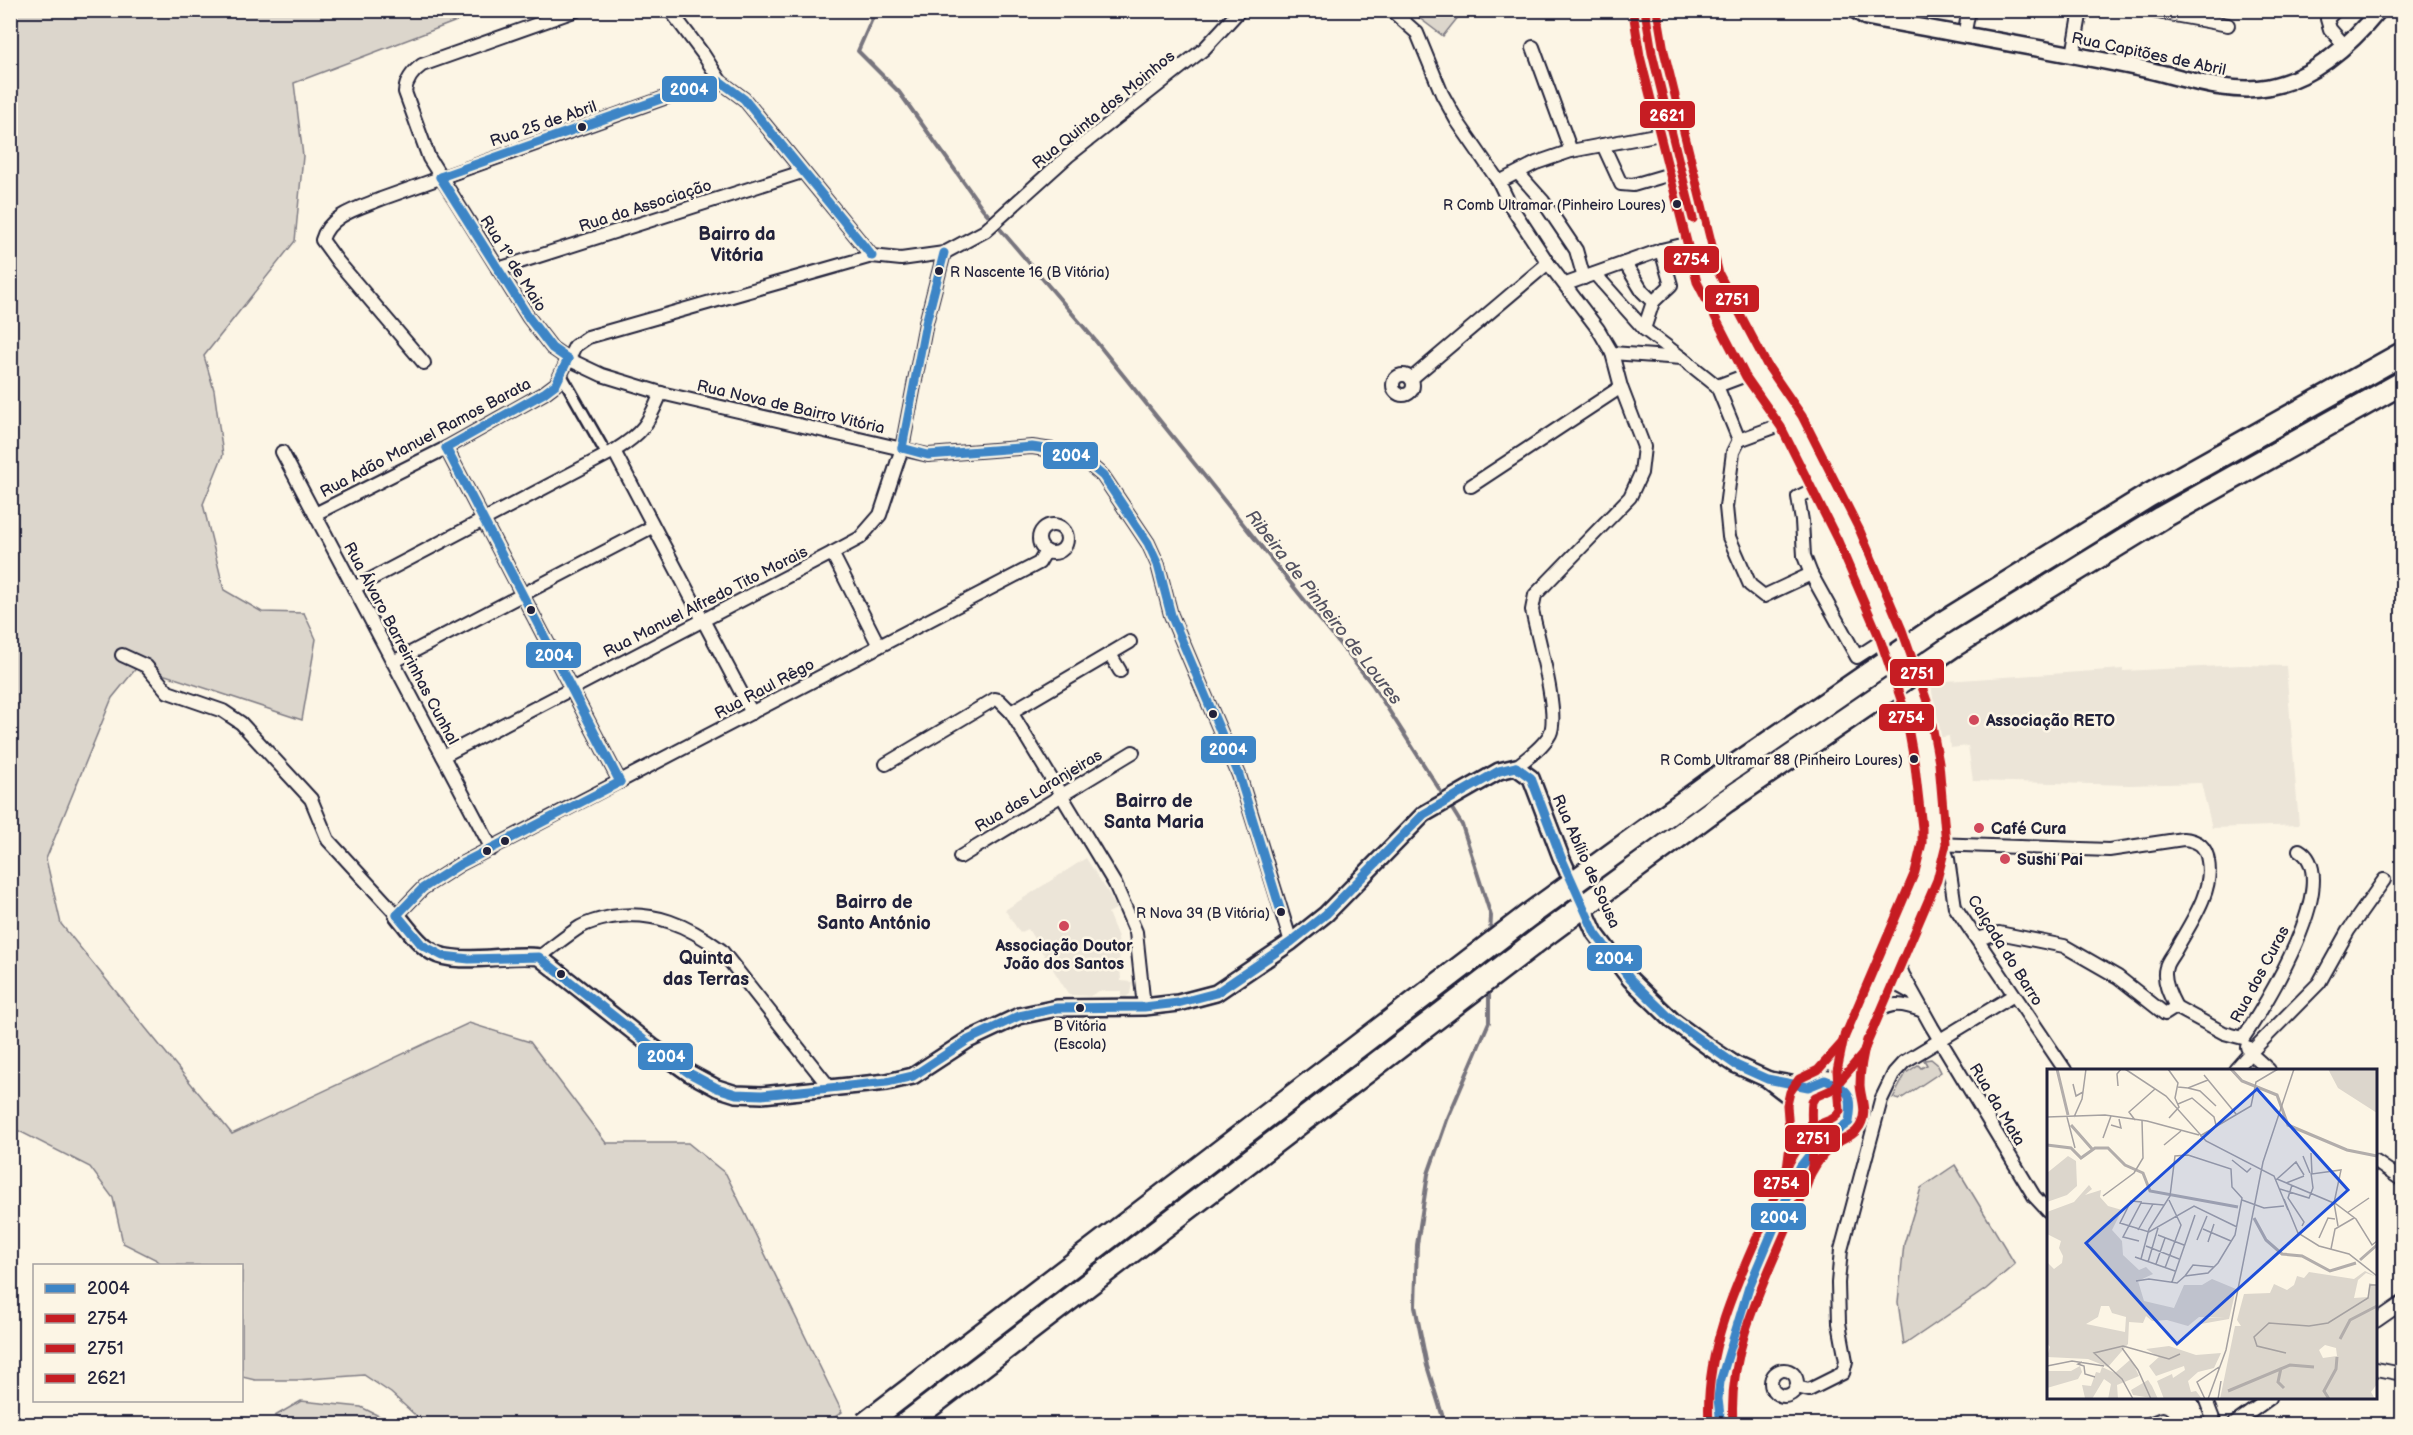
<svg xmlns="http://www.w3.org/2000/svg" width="2413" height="1435" font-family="'Balsamiq Sans',sans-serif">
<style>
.built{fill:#ece5d8}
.green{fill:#dcd6cc;stroke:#7f7c84;stroke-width:1.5}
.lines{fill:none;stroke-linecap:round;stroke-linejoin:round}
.stream{stroke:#78757e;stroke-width:4}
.pedestrian-casing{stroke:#22223b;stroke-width:14}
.minor-casing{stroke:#22223b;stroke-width:16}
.tertiary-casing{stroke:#22223b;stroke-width:20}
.primary-casing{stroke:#22223b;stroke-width:24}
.pedestrian{stroke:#fcf5e5;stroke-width:9}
.minor{stroke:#fcf5e5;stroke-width:12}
.tertiary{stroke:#fcf5e5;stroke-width:15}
.primary{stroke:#fcf5e5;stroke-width:20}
.motorway-bridge-casing{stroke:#22223b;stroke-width:27;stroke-linecap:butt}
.motorway-bridge{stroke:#fcf5e5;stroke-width:22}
.bus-1-casing{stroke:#fcf5e5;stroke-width:14}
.bus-2-casing{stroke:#fcf5e5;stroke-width:14}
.bus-3-casing{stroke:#fcf5e5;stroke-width:14}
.bus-4-casing{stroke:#fcf5e5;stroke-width:14}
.bus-1{stroke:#3d85c6;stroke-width:9}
.bus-2{stroke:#c61d23;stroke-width:9}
.bus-3{stroke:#c61d23;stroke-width:9}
.bus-4{stroke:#c61d23;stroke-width:9}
.bus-dot{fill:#22223b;stroke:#fcf5e5;stroke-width:2}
.poi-dot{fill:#d1495b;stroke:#fcf5e5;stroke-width:2}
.labels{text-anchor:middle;stroke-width:5;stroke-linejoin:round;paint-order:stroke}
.bus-label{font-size:14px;fill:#22223b;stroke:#fcf5e5;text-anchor:end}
.street-label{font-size:16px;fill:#22223b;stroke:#fcf5e5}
.poi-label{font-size:16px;font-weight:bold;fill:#22223b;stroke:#fcf5e5;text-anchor:start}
.neighbourhood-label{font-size:18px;font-weight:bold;fill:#22223b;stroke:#fcf5e5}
.water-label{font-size:18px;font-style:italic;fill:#545362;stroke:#fcf5e5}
.inset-river{fill:none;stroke:#b2adab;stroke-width:3}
.inset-road{fill:none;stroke:#a5a1a1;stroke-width:1.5}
.view{fill:#1d4ed8;fill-opacity:0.15;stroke:#1d4ed8;stroke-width:3}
.inset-edge{fill:none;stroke:#22223b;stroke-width:3}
.line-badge{stroke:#fcf5e5;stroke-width:2}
.badge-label{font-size:16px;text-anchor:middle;font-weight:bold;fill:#fff}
</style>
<rect width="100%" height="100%" fill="#fcf5e5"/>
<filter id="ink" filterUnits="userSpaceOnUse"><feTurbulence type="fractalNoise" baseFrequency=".0167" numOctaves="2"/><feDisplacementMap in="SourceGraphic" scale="12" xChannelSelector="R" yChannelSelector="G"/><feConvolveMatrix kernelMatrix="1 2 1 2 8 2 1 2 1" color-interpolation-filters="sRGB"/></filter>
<g filter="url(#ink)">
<g class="built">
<polygon points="2241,665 2286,666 2299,825 2212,828 2201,783 2129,785 1973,781 1968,746 1950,748 1949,736 1933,739 1927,700 1933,699 1931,682 2123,669 2123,671"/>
<polygon points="1086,858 1109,894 1116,909 1108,913 1118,937 1121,981 1132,982 1130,994 1126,997 1121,996 1121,991 1099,991 1090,996 1069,995 1028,929 1020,933 1005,910"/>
</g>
<g class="green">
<polygon points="10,11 483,11 294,83 303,156 295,241 204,356 214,390 223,455 203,504 224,590 262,612 304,613 316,639 302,720 138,666 112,698 46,859 61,924 232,1134 469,1023 530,1042 606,1143 688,1143 726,1174 842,1412 825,1424 425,1424 391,1393 364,1375 297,1380 255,1380 242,1377 242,1266 162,1265 157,1260 123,1243 113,1198 90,1167 15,1129 11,1124"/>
<polygon points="1410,11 1463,11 1443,36"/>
<polygon points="1931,1059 1937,1064 1941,1072 1899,1100 1893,1098 1906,1073 1918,1065 1921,1068 1927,1065 1924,1060"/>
<polygon points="1955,1165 2015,1264 1986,1289 1904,1345 1898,1302 1904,1244 1921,1188"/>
<polygon points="301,1401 361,1407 395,1424 293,1424 275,1416"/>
</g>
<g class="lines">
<g class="stream">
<polyline points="876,10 858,51 899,92 983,209 1094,339 1372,684 1445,798"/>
<polyline points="1449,804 1462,825 1491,916 1490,936"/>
<polyline points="1445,1424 1427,1366 1415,1306 1417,1245 1428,1174 1447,1120 1489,1022 1489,988"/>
</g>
<g class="pedestrian-casing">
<polyline id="pedestrian" points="561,374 607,455"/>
</g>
<g class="minor-casing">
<g id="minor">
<path d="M577,10l-155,55c-10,7 -16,15 -17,27l24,66 100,160 23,30 16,11 34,16 59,18 267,62 104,-8 27,4 25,9 19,16 45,67 10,22 13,50 68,160 52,167"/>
<polyline points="670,10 703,54 721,82"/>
<path d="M1391,10l26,23 25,61 15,27 42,61 11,23 38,58 50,66 14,24 9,34 23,60 -3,26 -11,24 -95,98 -3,15c5,25 28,104 18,124 -7,13 -23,24 -34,33"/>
<polyline points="2147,10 2228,25"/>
<polyline points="2336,10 2327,19 2330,29 2345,46"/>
<polyline points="1964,36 1969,10"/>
<polyline points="1533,47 1571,151"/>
<polyline points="2073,55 2081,10"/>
<polyline points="1603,145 1621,184 1633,185 1681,171"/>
<polyline points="1518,173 1543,201 1576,250 1584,278"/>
<polyline points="1499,182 1536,163 1571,151 1671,132"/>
<polyline points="1625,263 1642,291 1653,302 1644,329"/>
<polyline points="498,269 802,172"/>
<polyline points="1595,274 1644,329 1682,358"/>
<polyline points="1566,284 1661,250 1699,241"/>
<polyline points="1653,302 1671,285 1661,250"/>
<polyline points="1612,353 1682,358 1717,386 1739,440"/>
<path d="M424,363l-86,-101 -16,-22c7,-25 37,-32 59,-41l328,-117h12l23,17 128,157"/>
<circle cx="1403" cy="385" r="10"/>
<polyline points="1411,379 1548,263"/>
<polyline points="1717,386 1757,371"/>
<polyline points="1739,440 1733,452 1726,507 1729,537 1750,585 1764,596 1811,574"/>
<polyline points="1739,440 1791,421"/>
<polyline points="446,448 620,782"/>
<polyline points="614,451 752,713"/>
<polyline points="282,452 492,849"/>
<polyline points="1823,485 1798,497 1802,521 1804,556 1811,574 1857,657 1891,635"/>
<polyline points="1471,486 1621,387"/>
<polyline points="315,514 446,448 544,393 556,384 575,346 588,337 872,256 901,259 944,253 985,231 1068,156 1204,49 1240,10"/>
<circle cx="1053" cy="539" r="14"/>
<polyline points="832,553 879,646"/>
<path d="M354,588l260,-137c29,-18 34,-27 47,-58"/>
<polyline points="1110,654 1120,671"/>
<polyline points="122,655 146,666 168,692 223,711 241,723 311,799 328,840 397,915 423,888 459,865 1039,563 1046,551"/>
<polyline points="393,662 652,527"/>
<polyline points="1011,712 1115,884 1136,932 1144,1007"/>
<polyline points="443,756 832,553 860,538 880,515 902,448 926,323 944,253"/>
<polyline points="886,764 995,699 999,700 1011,712 1130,642"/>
<path d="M1934,844l175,6 74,-11c15,1 23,7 25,22 6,31 -19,64 -33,90 -3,5 -8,11 -9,16 -4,13 4,29 10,40"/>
<polyline points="1935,845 1945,851 1948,859 1955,907 2065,1070"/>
<polyline points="960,857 1133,752"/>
<path d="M1977,939l22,-6 65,13 54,31 47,37 11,-7 48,26 19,5c21,-30 102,-161 56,-188"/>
<polyline points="1894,949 1903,975 1932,1027 2034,1196 2048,1211"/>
<path d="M539,957c14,-10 27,-21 41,-30 9,-5 21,-8 31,-10 43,-7 76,8 110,33l109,138"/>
<path d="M1877,986c15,-6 22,0 35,7"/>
<path d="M1866,1018c23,-15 31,-17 57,-7"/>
<polyline points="2235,1070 2250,1053 2247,1047"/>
<polyline points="2269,1070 2250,1053 2319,983 2348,931 2384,880"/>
<polyline points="2376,1162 2402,1180"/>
<polyline points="2376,1321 2402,1303"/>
<polyline points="2376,1369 2402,1374"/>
<circle cx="1784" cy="1383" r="13"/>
<polyline points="1796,1387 1809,1390 1843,1373 1846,1361 1839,1323 1838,1283 1841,1250 1881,1100 1894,1073 1904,1062 2014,995"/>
<polyline points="2205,1398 2215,1424"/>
<polyline points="2149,1424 2162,1419"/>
<polyline points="2234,1424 2270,1398"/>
</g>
</g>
<g class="tertiary-casing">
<g id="tertiary">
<path d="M1855,10l11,7c91,17 182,32 273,51 41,8 87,27 129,19 44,-8 83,-43 111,-77"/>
<path d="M397,915c10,12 21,29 35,37 26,15 77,0 107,5l115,91 35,25 28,15 19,6 26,1 125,-13 26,-6 55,-36 51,-24 38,-8 87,-1 34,-4 38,-10 75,-51 35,-28 98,-100 75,-43 17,-4 15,11 30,79 34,76 35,46 43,42 37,27 26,17 31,14 31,24"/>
<polyline points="1769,1080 1808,1087"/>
</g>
</g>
<g class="primary-casing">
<g id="primary">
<polyline points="1645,10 1652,53 1708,278 1757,371 1791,421 1849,536 1891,635 1917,708 1932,803 1934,844 1926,876 1852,1049 1849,1094"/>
<circle cx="1825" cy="1108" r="27"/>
<polyline points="1721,1424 1718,1399 1720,1382 1749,1287 1800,1167 1825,1135"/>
</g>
</g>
<use href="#pedestrian" class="pedestrian"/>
<use href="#minor" class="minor"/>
<use href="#tertiary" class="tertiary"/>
<use href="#primary" class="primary"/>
<g class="motorway-bridge-casing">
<g id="motorway-bridge">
<polyline points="865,1424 1529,915 1719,777 1946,621 2148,496 2402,354"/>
<polyline points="906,1424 1542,937 1726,801 1954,645 2161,518 2402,383"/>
</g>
</g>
<use href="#motorway-bridge" class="motorway-bridge"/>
<g class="bus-1-casing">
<g id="bus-1">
<polyline points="440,177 709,82 721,82 744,99 872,256"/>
<polyline points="440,177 529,318 552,348 568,359"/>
<polyline points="446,448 620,782"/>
<polyline points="446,448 544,393 556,384 568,359"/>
<polyline points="902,448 928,455 1032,447 1059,451 1084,460 1103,476 1148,543 1158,565 1171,615 1239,775 1281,912"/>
<polyline points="902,448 926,323 944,253"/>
<path d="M1516,767l15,11 30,79 34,76 35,46 43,42 63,44 31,14 41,8 17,-7c26,10 28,15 24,42l-15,11 -9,2 -25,32 -51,120 -29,95 -2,17 3,25"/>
<polyline points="397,915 422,945 443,956 469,959 539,957 654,1048 689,1073 717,1088 736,1094 762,1095 887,1082 913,1076 968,1040 1019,1016 1057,1008 1144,1007 1178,1003 1216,993 1291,942 1326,914 1424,814 1499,771 1516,767"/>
<polyline points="397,915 423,888 459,865 620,782"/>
</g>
</g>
<g class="bus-2-casing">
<g id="bus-2">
<path d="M1633,12l7,44 57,226 49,95 35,50 57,114 42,98 25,72 10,55 7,62v15l-7,29 -73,171 -24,27 -19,9 -9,13 -3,13 3,40 -3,24c-5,16 -14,30 -20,46 -30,67 -63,135 -58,209"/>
<path d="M1805,1186c6,-14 15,-29 26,-39 9,-8 22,-9 29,-21 8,-15 1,-26 0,-41 0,-15 3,-31 7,-45"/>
</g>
</g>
<g class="bus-3-casing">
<g id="bus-3">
<path d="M1657,10l7,41 55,223 48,91 35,51 58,115 42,99 26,74 11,59 7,81 -9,36 -75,175 -29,34 -18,8 -3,5c-3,24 5,47 -2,73 -4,18 -15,34 -22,51 -27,63 -60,127 -55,197"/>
<path d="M1783,1176c7,-17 19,-36 33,-49 8,-7 18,-5 24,-16l-3,-40 8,-39"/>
</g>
</g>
<g class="bus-4-casing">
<polyline id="bus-4" points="1645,10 1652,53 1693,219"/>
</g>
<use href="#bus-1" class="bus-1"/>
<use href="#bus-2" class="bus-2"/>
<use href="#bus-3" class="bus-3"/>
<use href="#bus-4" class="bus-4"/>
</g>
</g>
<g class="bus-dot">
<circle cx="582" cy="127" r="5"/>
<circle cx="1677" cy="204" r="5"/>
<circle cx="939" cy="271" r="5"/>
<circle cx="531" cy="610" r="5"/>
<circle cx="1213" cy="714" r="5"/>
<circle cx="1914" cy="759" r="5"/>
<circle cx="505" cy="841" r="5"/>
<circle cx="487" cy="851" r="5"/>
<circle cx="1281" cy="912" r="5"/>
<circle cx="561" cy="974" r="5"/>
<circle cx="1080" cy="1008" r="5"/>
</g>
<g class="poi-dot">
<circle cx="1974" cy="720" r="6"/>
<circle cx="1979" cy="828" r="6"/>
<circle cx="2005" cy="859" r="6"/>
<circle cx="1064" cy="926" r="6"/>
</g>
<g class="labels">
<g class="bus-label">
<text x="1666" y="210">R Comb Ultramar (Pinheiro Loures)</text>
<text x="950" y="277" text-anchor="start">R Nascente 16 (B Vitória)</text>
<text x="1903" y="765">R Comb Ultramar 88 (Pinheiro Loures)</text>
<text x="1270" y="918">R Nova 39 (B Vitória)</text>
<text x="1080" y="1031" text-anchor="middle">B Vitória<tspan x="1080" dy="18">(Escola)</tspan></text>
</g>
<g class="street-label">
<text transform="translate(2149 53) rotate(12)" y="6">Rua Capitões de Abril</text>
<text transform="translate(1103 109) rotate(-39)" y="6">Rua Quinta dos Moinhos</text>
<text transform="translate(543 123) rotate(-19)" y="6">Rua 25 de Abril</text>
<text transform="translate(645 205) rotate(-18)" y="6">Rua da Associação</text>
<text transform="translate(514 263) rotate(58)" y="6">Rua 1º de Maio</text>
<text transform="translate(791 406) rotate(13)" y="6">Rua Nova de Bairro Vitória</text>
<text transform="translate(425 437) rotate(-28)" y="6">Rua Adão Manuel Ramos Barata</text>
<text transform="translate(705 601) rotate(-27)" y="6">Rua Manuel Alfredo Tito Morais</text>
<text transform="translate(402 643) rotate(62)" y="6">Rua Álvaro Barreirinhas Cunhal</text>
<text transform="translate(764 688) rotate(-28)" y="6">Rua Raul Rêgo</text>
<text transform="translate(1038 790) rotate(-31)" y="6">Rua das Laranjeiras</text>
<text transform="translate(1587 861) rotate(66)" y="6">Rua Abílio de Sousa</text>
<text transform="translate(2006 950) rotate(58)" y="6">Calçada do Barro</text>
<text transform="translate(2259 974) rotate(-62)" y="6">Rua dos Curas</text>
<text transform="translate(1998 1104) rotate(59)" y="6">Rua da Mata</text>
</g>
<g class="poi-label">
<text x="1986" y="726">Associação RETO</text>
<text x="1991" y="834">Café Cura</text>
<text x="2017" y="865">Sushi Pai</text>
<text x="1064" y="951" text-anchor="middle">Associação Doutor<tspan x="1064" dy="18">João dos Santos</tspan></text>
</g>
<g class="neighbourhood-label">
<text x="737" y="240">Bairro da<tspan x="737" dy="21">Vitória</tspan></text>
<text x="1154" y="807">Bairro de<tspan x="1154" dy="21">Santa Maria</tspan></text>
<text x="874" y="908">Bairro de<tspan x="874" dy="21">Santo António</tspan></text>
<text x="706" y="964">Quinta<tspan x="706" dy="21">das Terras</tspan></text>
</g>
<g class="water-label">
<text transform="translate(1324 607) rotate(52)" y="6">Ribeira de Pinheiro de Loures</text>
</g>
</g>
<g transform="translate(2047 1069)">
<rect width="330" height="330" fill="#fcf5e5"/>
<path d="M281,0h49v44l-39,-25zM21,87l8,5 1,25 -10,9 -20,7v-29zM42,116l3,4 -7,6 16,-5 -1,7 8,9 14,4 -10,20 10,11 1,14 16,15 7,-3 7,7 -15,7 6,20 30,7 10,-23h18l10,-6 24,10 -7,30 -34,6 9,-7h21l-26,-1 -11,9 -21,-6 -15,1 -6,-5 -3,7 -14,-1 -1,22 -20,23 -20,-8 -41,-2 3,-10 -3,-4v-81l7,7 8,-6 1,-7 -4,-8 2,-7 -14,-7v-22l27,-10zM54,237h8l3,7 14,4 -1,15 -39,-8 12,-7zM318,202l12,6 -11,-4 -8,7 -4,18 14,-1 1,-14 8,2v99l-6,8 4,7h-155l15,-73h6l-4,-6 7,-26 26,-1 4,-9 13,6 7,-5 3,-9 7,2 5,-6 45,7zM278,276l11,3 1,8 -14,2 -4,-8zM122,277l27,9 25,-2 -7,15 -16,4 -10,9 3,11 5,-1 6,8h-38l-7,-18 15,-7 1,4 12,-8 -1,-4 -28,10 -7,-10 10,-9 -13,-8zM84,290l8,17 -22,9 1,14h-10l3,-15 -7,-5 -12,20 -7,-1 -3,-13 9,1 5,-14 4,1 2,-6 13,6zM33,297l2,6 -4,7 -31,9v-17h24zM101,311l4,6 6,13 -25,-4 -2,-5z" fill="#dcd6cc" fill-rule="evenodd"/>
<path class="inset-river" d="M10,0l11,46M184,0l11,12 35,14 11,30 59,25 30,6M24,56l22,25M0,76l24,3 10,10 14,-10h13l17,17 18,8 7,18 88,16M207,149l12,22 16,14 20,2 28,15 26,-8M313,191l17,-15M293,270l10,-19 27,-14M234,299l-3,14 6,6M181,322l62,-26 24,2M282,330l-5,-8 12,-22 1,-12"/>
<path class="inset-road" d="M78,0l41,27 40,45 68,35 14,34M121,0l10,14 -3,15 4,9 -10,11M157,6l32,39M26,15l3,12 7,-4M71,17l-1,-12 4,-5M131,18l10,1 20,-8M141,19l12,3 16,15M131,35l14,-6 22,19 2,8M0,48l58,-2 42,6 52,14M20,48l8,31M27,48l8,-18 4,-30M88,51l-6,-8 26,-23M64,56l10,3 -2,-9M153,67l51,-30 5,-24 22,-13M56,69l8,-22M117,76l17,-14M264,84l1,21 29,-4 -7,33 4,23M256,87l7,17M185,91l15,12 4,-4M257,106l-8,-13 -19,17 59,25 20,15 16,26 5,-4M239,114l18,-7M245,116l-4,13 16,24 -2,4M233,120l29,9 4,-10 -2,-15M56,127l31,-23 9,-15 -1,-38M237,130l14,34 21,13 30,8 28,22M195,131l22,8 20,-2M95,133l-11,-1 -11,22 29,9 45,-26 43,21M300,144l22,-15M156,160l28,12M91,161l15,-26M111,166l26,10M272,169l9,-20 7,1M150,171l10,-24M92,172l-16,-4 18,-34 23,2M161,173l6,-18M99,177l33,13M284,180l4,-20 19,-11M88,188l40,14M101,193l10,-34M109,195l9,-26M118,199l16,-43 -12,-25M138,207l8,-11 21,2M89,212l13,-2 28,4 8,-7 23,-3 10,-10 17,-28 7,-37 -10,-11 -1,-18 -43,-14 -13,1 -5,40 -21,33 -8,30M125,213l23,-67M75,279l16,22 13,29M239,284l-29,-7 -3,-9 15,-14 40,3 19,-3 40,-25 2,-13h7M35,293l-4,2 6,2 1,8 10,3M0,297l25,-5 32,5M86,330l-11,-20 -28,-26 29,-7 46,13 11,-5M158,330l-8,-17 22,-15M161,330l18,-49 37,-188 31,-93M171,330l3,-18"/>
<path class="view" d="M210,20l91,101 -171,154 -91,-101z"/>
<rect width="330" height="330" class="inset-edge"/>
</g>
<g class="line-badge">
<rect x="661" y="75" width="57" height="28" rx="6" fill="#3d85c6"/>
<rect x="1639" y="100" width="57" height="29" rx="6" fill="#c61d23"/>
<rect x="1663" y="245" width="57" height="29" rx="6" fill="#c61d23"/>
<rect x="1704" y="284" width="56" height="29" rx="6" fill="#c61d23"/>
<rect x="1042" y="441" width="57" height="29" rx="6" fill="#3d85c6"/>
<rect x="525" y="641" width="57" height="28" rx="6" fill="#3d85c6"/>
<rect x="1889" y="658" width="56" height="29" rx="6" fill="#c61d23"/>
<rect x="1878" y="703" width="57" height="29" rx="6" fill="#c61d23"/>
<rect x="1200" y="735" width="57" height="29" rx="6" fill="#3d85c6"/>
<rect x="1586" y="944" width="57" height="28" rx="6" fill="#3d85c6"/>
<rect x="637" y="1042" width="57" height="29" rx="6" fill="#3d85c6"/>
<rect x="1784" y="1124" width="57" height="29" rx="6" fill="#c61d23"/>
<rect x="1753" y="1169" width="57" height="29" rx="6" fill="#c61d23"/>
<rect x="1750" y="1202" width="57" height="29" rx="6" fill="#3d85c6"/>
</g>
<g class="badge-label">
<text x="689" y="95">2004</text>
<text x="1667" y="121">2621</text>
<text x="1691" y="265">2754</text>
<text x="1732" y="305">2751</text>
<text x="1071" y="461">2004</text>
<text x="554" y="661">2004</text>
<text x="1917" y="679">2751</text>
<text x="1906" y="723">2754</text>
<text x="1228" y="755">2004</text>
<text x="1614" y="964">2004</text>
<text x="666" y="1062">2004</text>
<text x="1813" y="1144">2751</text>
<text x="1781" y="1189">2754</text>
<text x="1779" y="1223">2004</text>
</g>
<rect width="2413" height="1435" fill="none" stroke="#fcf5e5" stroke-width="36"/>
<rect x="18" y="18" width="2377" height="1399" fill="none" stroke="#22223b" stroke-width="2" filter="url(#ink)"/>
<rect x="33" y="1264" width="210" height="138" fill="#fcf5e5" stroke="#a5a1a1" stroke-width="1.5"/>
<rect x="45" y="1284" width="30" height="9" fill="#3d85c6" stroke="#a5a1a1" stroke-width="1.5"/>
<text x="87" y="1294" font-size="18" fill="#22223b">2004</text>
<rect x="45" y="1314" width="30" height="9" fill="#c61d23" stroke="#a5a1a1" stroke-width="1.5"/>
<text x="87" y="1324" font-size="18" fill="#22223b">2754</text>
<rect x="45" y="1344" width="30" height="9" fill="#c61d23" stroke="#a5a1a1" stroke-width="1.5"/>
<text x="87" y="1354" font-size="18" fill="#22223b">2751</text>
<rect x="45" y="1374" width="30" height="9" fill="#c61d23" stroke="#a5a1a1" stroke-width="1.5"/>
<text x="87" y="1384" font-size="18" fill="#22223b">2621</text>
</svg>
